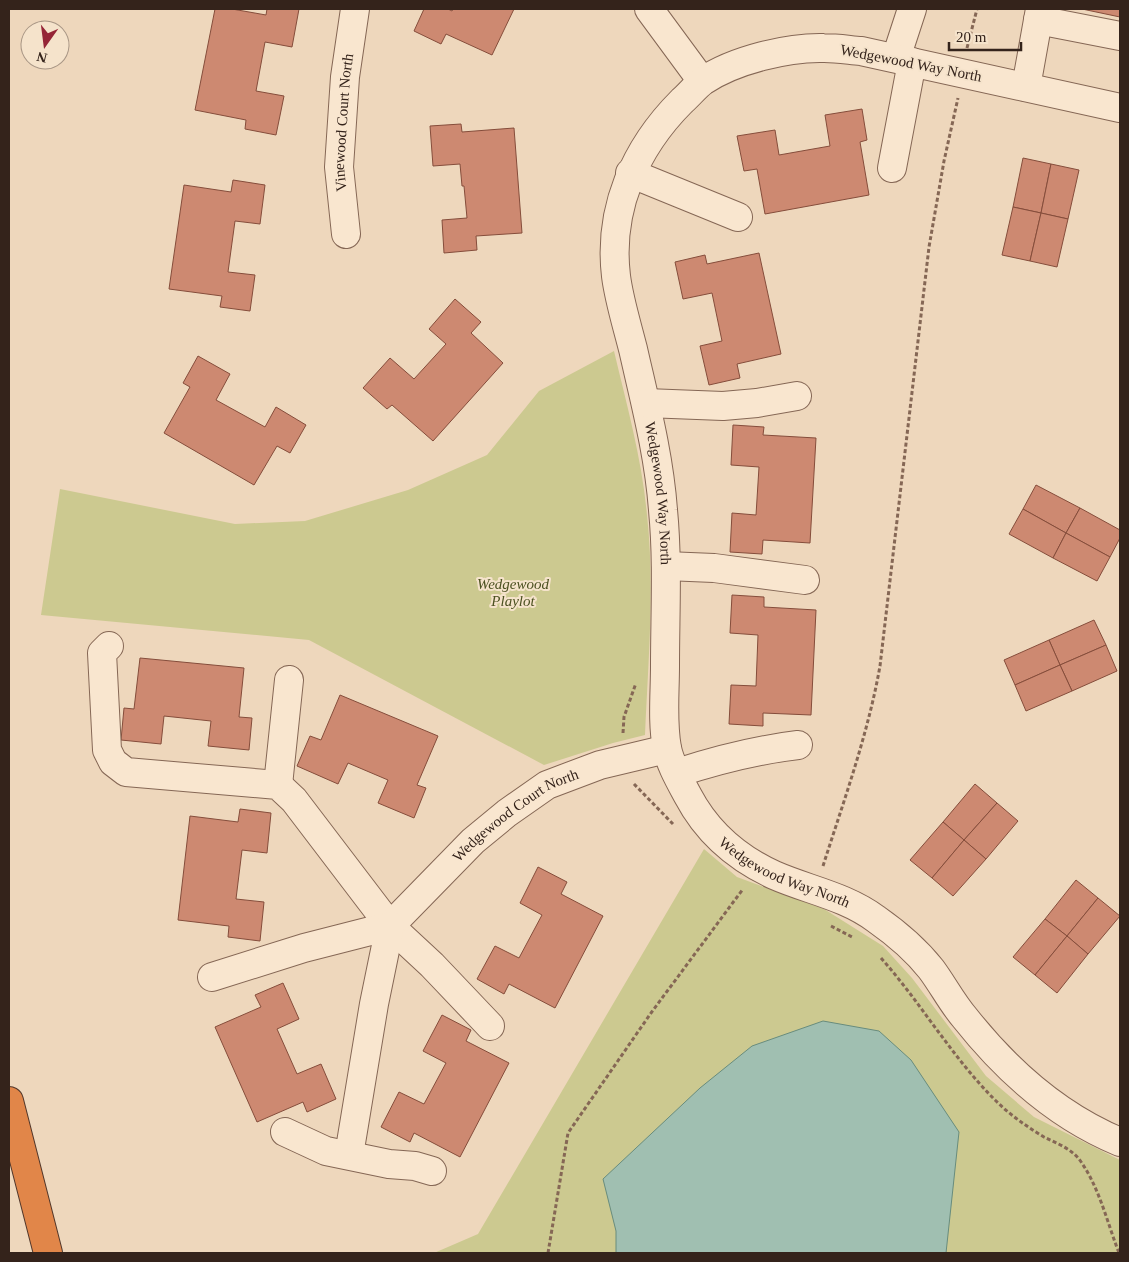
<svg xmlns="http://www.w3.org/2000/svg" width="1129" height="1262" font-family="Georgia,serif">
<style>
.green{fill:#ccc990}
.water{fill:#a0bfb1;stroke:#688c7d}
.building{fill:#cd8971;stroke:#854d3b}
.lines{fill:none;stroke-linecap:round;stroke-linejoin:round}
.minor-casing{stroke:#856755;stroke-width:30}
.highway-casing{stroke:#52372a;stroke-width:30}
.path{stroke:#856755;stroke-width:3;stroke-dasharray:4 2.5;stroke-linecap:butt}
.minor{stroke:#f9e6cf;stroke-width:28}
.highway{stroke:#e18649;stroke-width:28}
.labels{text-anchor:middle;stroke-width:4;stroke-linejoin:round;paint-order:stroke}
.street-label{font-size:15px;fill:#34231b;stroke:#f5e3cb}
.park-label{font-size:15px;font-style:italic;fill:#4c5121;stroke:#f5e3cb}
</style>
<rect width="100%" height="100%" fill="#eed7bc"/>
<g class="green">
<path d="M614,351c13,55 28,108 33,164 8,73 1,147 -2,220l-32,8 -69,22 -235,-125 -268,-25 19,-126 175,35 70,-3 103,-31 79,-35 52,-64z"/>
<polygon points="704,849 737,877 824,909 883,946 912,978 986,1076 1034,1117 1120,1160 1120,1253 434,1253 478,1234"/>
</g>
<polygon class="water" points="823,1021 879,1031 911,1060 959,1132 946,1253 616,1253 616,1231 603,1179 700,1088 752,1046"/>
<g class="building">
<polygon points="215,9 232,9 266,15 267,9 299,9 292,47 265,42 256,91 284,96 276,135 245,129 246,120 195,110"/>
<polygon points="424,9 448,9 452,11 453,9 514,9 492,55 446,34 441,44 414,31"/>
<polygon points="1082,9 1120,9 1120,17"/>
<polygon points="862,109 867,140 860,142 869,195 765,214 757,169 744,171 737,136 775,130 779,155 830,146 825,115"/>
<polygon points="461,124 462,132 514,128 522,233 476,236 477,250 444,253 442,220 467,218 464,186 462,186 460,164 433,166 430,126"/>
<polygon points="1023,158 1051,164 1041,213 1013,207"/>
<polygon points="1051,164 1079,170 1068,219 1041,213"/>
<polygon points="233,180 265,185 260,224 235,221 228,272 255,275 250,311 220,307 222,296 169,289 184,185 231,192"/>
<polygon points="1013,207 1041,213 1030,261 1002,255"/>
<polygon points="1041,213 1068,219 1057,267 1030,261"/>
<polygon points="759,253 781,354 737,364 740,378 709,385 700,346 722,341 712,293 683,299 675,262 705,255 707,264"/>
<polygon points="455,299 481,322 471,333 503,363 433,441 392,405 387,409 363,388 390,358 414,379 446,344 429,329"/>
<polygon points="198,356 230,374 216,400 265,427 276,407 306,425 290,453 277,446 254,485 164,433 190,387 183,383"/>
<polygon points="733,425 764,427 763,435 816,438 810,543 763,540 762,554 730,552 732,513 756,515 759,467 731,465"/>
<polygon points="1036,485 1080,508 1066,533 1023,509"/>
<polygon points="1080,508 1120,530 1120,538 1110,557 1066,533"/>
<polygon points="1023,509 1066,533 1053,558 1009,534"/>
<polygon points="1066,533 1110,557 1097,581 1053,558"/>
<polygon points="732,595 764,597 764,607 816,610 811,715 763,713 763,726 729,724 731,685 756,686 758,635 730,633"/>
<polygon points="1094,620 1106,645 1060,665 1049,640"/>
<polygon points="1049,640 1060,665 1015,685 1004,660"/>
<polygon points="1106,645 1117,671 1072,691 1060,665"/>
<polygon points="140,658 244,668 239,717 252,718 249,750 208,746 211,721 164,716 161,744 121,740 124,708 134,709"/>
<polygon points="1060,665 1072,691 1026,711 1015,685"/>
<polygon points="340,695 438,736 417,785 426,788 414,818 378,803 388,780 348,763 338,784 297,766 310,736 321,740"/>
<polygon points="975,784 997,803 964,840 943,822"/>
<polygon points="997,803 1018,821 986,859 964,840"/>
<polygon points="240,809 271,813 267,853 242,850 236,899 264,902 260,941 228,937 229,926 178,920 190,816 238,822"/>
<polygon points="943,822 964,840 932,878 910,860"/>
<polygon points="964,840 986,859 953,896 932,878"/>
<polygon points="538,867 567,882 561,894 603,916 555,1008 509,984 504,994 477,979 495,946 519,958 542,915 520,903"/>
<polygon points="1076,880 1098,898 1067,936 1045,919"/>
<polygon points="1098,898 1120,916 1088,954 1067,936"/>
<polygon points="1045,919 1067,936 1035,975 1013,957"/>
<polygon points="1067,936 1088,954 1057,993 1035,975"/>
<polygon points="283,983 299,1019 277,1029 297,1074 321,1064 336,1099 307,1112 303,1102 257,1122 215,1027 261,1007 255,995"/>
<polygon points="442,1015 471,1030 466,1041 509,1063 460,1157 414,1133 410,1142 381,1127 399,1092 424,1104 446,1063 423,1051"/>
</g>
<g class="lines">
<g class="minor-casing">
<g id="minor">
<polyline points="649,9 702,81"/>
<polyline points="1038,20 1120,36"/>
<polyline points="896,58 912,9"/>
<polyline points="1026,87 1040,9"/>
<path id="s1" d="M1120,108l-259,-57c-12,-1 -24,-3 -37,-3 -36,-1 -90,12 -121,33 -7,5 -14,14 -21,20 -47,47 -74,108 -66,175 3,24 11,49 17,73 12,53 26,106 30,161 5,52 2,104 2,156 0,27 -3,56 2,82 3,16 13,33 21,48 19,36 49,62 86,79 34,15 71,21 102,44 20,14 40,31 55,50 12,16 21,34 34,49 42,53 92,98 155,124"/>
<polyline points="892,168 912,62"/>
<polyline points="630,173 738,217"/>
<path id="s2" d="M346,234l-7,-67 6,-90 10,-68"/>
<polyline points="646,403 723,406 757,403 797,396"/>
<polyline points="666,566 714,568 805,580"/>
<polyline points="109,646 102,653 107,750 113,762 126,772 278,785 294,800 390,926 432,965 490,1026"/>
<path d="M677,773c40,-13 79,-23 121,-28"/>
<polyline points="278,785 289,680"/>
<path id="s3" d="M390,926l83,-85 34,-28 40,-28 53,-20 67,-16"/>
<polyline points="212,977 304,948 390,926"/>
<polyline points="285,1132 326,1151 389,1164 415,1166 432,1171"/>
<polyline points="349,1155 374,1004 390,926"/>
</g>
</g>
<g class="highway-casing">
<polyline id="highway" points="9,1101 48,1253"/>
</g>
<g class="path">
<polyline points="967,48 977,9"/>
<polyline points="623,733 624,717 636,683"/>
<polyline points="634,784 673,824"/>
<path d="M823,866c21,-66 45,-132 57,-200l49,-419 15,-86 14,-63"/>
<polyline points="831,926 854,938"/>
<path d="M881,958c40,45 71,99 114,142 15,15 31,26 49,37 12,6 26,11 35,22 20,27 28,63 40,94"/>
<polyline points="548,1253 568,1133 651,1013 743,889"/>
</g>
<use href="#minor" class="minor"/>
<use href="#highway" class="highway"/>
</g>
<g class="labels">
<g class="street-label">
<text transform="translate(911 63) rotate(11)" y="5">Wedgewood Way North</text>
<text dy="5" stroke="none"><textPath href="#s2" startOffset="112">Vinewood Court North</textPath></text>
<text dy="5" stroke="none"><textPath href="#s1" startOffset="874">Wedgewood Way North</textPath></text>
<text dy="5" stroke="none"><textPath href="#s3" startOffset="169">Wedgewood Court North</textPath></text>
<text dy="5" stroke="none"><textPath href="#s1" startOffset="1309">Wedgewood Way North</textPath></text>
</g>
<g class="park-label">
<text x="513" y="589">Wedgewood<tspan x="513" dy="17">Playlot</tspan></text>
</g>
</g>
<rect width="1129" height="1262" fill="none" stroke="#34231b" stroke-width="20"/>
<g transform="translate(45 45) rotate(194)"><circle r="24" fill="#f5e3cb" stroke="#a89685"/>
<path d="M0-4L9 19L0 12L-9 19Z" fill="#952537"/>
<text y="-8" font-size="14" font-weight="bold" text-anchor="middle" fill="#34231b">N</text>
</g>
<path d="M949 42v8h72v-8" fill="none" stroke="#34231b" stroke-width="2.5"/>
<text x="956" y="42" font-size="15" fill="#34231b" stroke="#f5e3cb" stroke-width="4" paint-order="stroke">20 m</text>
</svg>
